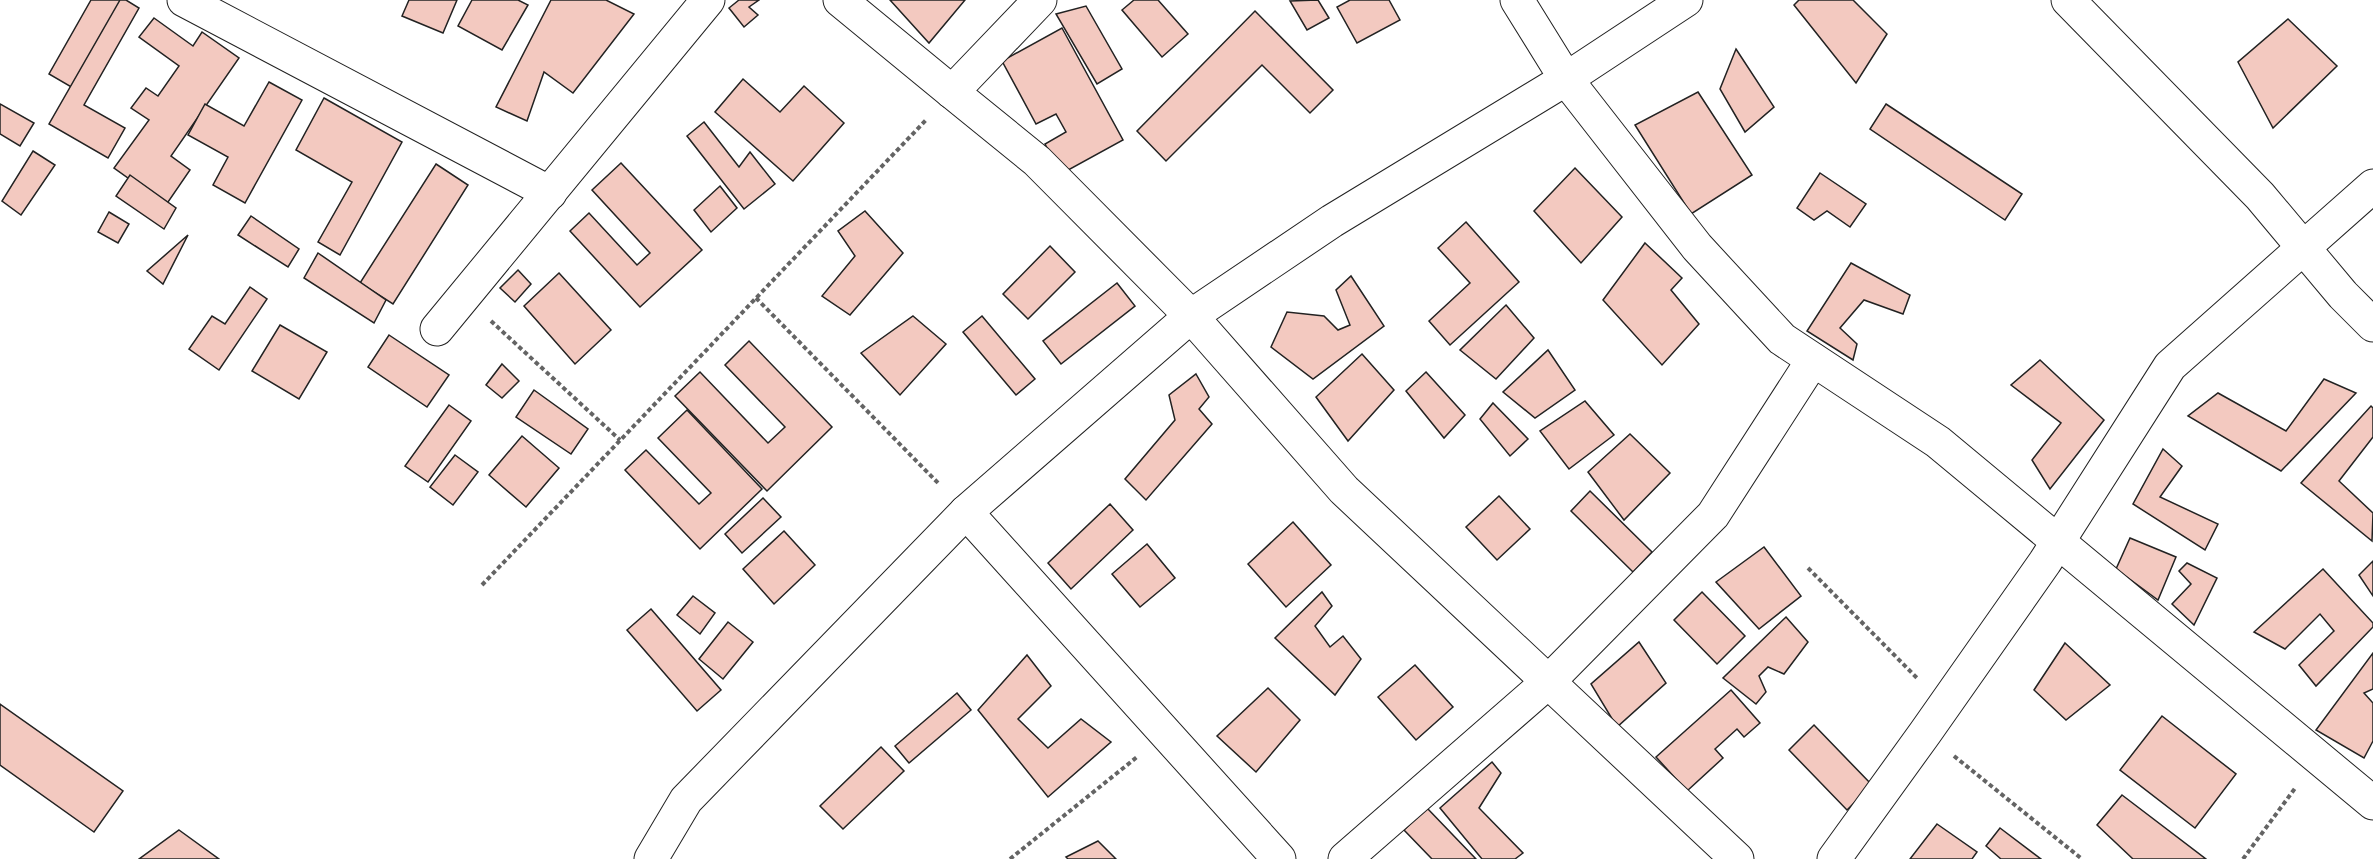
<svg xmlns="http://www.w3.org/2000/svg" width="2373" height="859" font-family="'Golos Text',sans-serif">
<style>
.building{fill:#f3c9c0;stroke:#222;stroke-width:1.5}
.lines{fill:none;stroke-linecap:round;stroke-linejoin:round}
.minor-casing{stroke:#222;stroke-width:35}
.path{stroke:#646464;stroke-width:4;stroke-dasharray:4.5 3;stroke-linecap:butt}
.minor{stroke:#fff;stroke-width:33}
</style>
<rect width="100%" height="100%" fill="#fff"/>
<g class="building">
<polygon points="91,0 122,0 73,88 49,74"/>
<polygon points="120,0 126,0 139,8 84,105 125,128 108,158 49,124"/>
<polygon points="409,0 457,0 443,33 402,16"/>
<polygon points="472,0 518,0 528,5 502,50 458,26"/>
<polygon points="551,0 606,0 634,14 573,93 544,72 527,121 496,107"/>
<polygon points="739,0 759,0 749,7 758,15 744,27 729,8"/>
<polygon points="890,0 965,0 929,43"/>
<polygon points="1134,0 1158,0 1188,34 1162,57 1122,10"/>
<polygon points="1318,0 1329,18 1307,30 1290,1"/>
<polygon points="1350,0 1389,0 1400,20 1357,43 1337,7"/>
<polygon points="1799,0 1853,0 1887,34 1856,83 1794,5"/>
<polygon points="1086,6 1122,69 1097,84 1056,14"/>
<polygon points="1255,11 1333,90 1310,113 1262,65 1166,161 1137,131"/>
<polygon points="154,18 193,46 202,32 239,58 171,156 190,170 166,205 114,168 149,120 131,108 146,88 158,96 179,66 139,37"/>
<polygon points="2288,19 2337,66 2273,128 2238,62"/>
<polygon points="1062,28 1123,140 1061,174 1045,144 1066,132 1056,114 1036,124 1002,61"/>
<polygon points="1736,49 1774,107 1745,132 1720,89"/>
<polygon points="743,79 780,112 804,86 844,123 793,181 715,112"/>
<polygon points="269,82 302,100 245,203 213,185 228,157 188,135 205,104 244,126"/>
<polygon points="1698,92 1752,175 1691,214 1635,125"/>
<polygon points="324,98 402,142 340,255 318,242 352,182 296,150"/>
<polygon points="0,104 34,123 20,146 0,134"/>
<polygon points="1886,104 2022,194 2005,220 1870,129"/>
<polygon points="704,122 739,167 750,152 775,184 744,209 687,136"/>
<polygon points="33,151 55,165 21,215 2,201"/>
<polygon points="621,163 702,250 640,307 570,231 589,213 637,265 650,253 592,190"/>
<polygon points="436,164 468,185 393,304 360,283"/>
<polygon points="1575,168 1622,217 1581,263 1534,211"/>
<polygon points="1820,173 1866,204 1850,227 1827,211 1814,220 1797,208"/>
<polygon points="130,175 176,208 164,229 116,196"/>
<polygon points="720,186 737,208 711,232 694,210"/>
<polygon points="865,211 903,253 850,315 822,296 855,256 838,231"/>
<polygon points="109,212 129,224 118,243 98,232"/>
<polygon points="251,216 299,249 288,267 238,235"/>
<polygon points="1466,222 1519,282 1450,345 1429,321 1470,283 1438,248"/>
<polygon points="188,235 163,284 147,271"/>
<polygon points="1645,243 1682,278 1671,290 1699,324 1662,365 1603,300"/>
<polygon points="1050,246 1075,272 1028,319 1003,294"/>
<polygon points="318,253 386,300 374,323 304,278"/>
<polygon points="1851,263 1910,295 1903,314 1864,300 1840,328 1857,344 1853,360 1807,331"/>
<polygon points="518,270 531,284 515,302 500,288"/>
<polygon points="559,273 611,330 575,364 524,306"/>
<polygon points="1351,276 1384,326 1313,379 1271,347 1287,312 1324,316 1338,330 1350,325 1336,290"/>
<polygon points="1117,283 1135,306 1061,364 1043,341"/>
<polygon points="250,287 267,299 219,370 189,349 212,316 225,324"/>
<polygon points="1506,305 1534,338 1496,379 1460,350"/>
<polygon points="913,316 946,344 900,395 861,353"/>
<polygon points="982,316 1035,379 1016,395 963,332"/>
<polygon points="280,325 327,352 299,399 252,371"/>
<polygon points="389,335 449,375 427,407 368,367"/>
<polygon points="749,341 832,427 767,491 675,396 700,372 768,443 785,427 725,365"/>
<polygon points="1548,350 1575,390 1535,418 1503,392"/>
<polygon points="1362,354 1394,390 1348,441 1316,397"/>
<polygon points="2040,360 2104,420 2050,489 2032,460 2061,423 2011,385"/>
<polygon points="502,364 519,381 502,398 486,385"/>
<polygon points="1426,372 1465,415 1444,438 1406,391"/>
<polygon points="1196,374 1209,397 1199,409 1212,424 1146,500 1125,479 1175,420 1169,395"/>
<polygon points="2324,379 2356,393 2281,471 2188,416 2218,393 2286,431"/>
<polygon points="534,390 588,429 571,454 516,417"/>
<polygon points="1585,401 1614,435 1569,469 1540,431"/>
<polygon points="1493,403 1528,439 1510,456 1480,419"/>
<polygon points="449,405 471,421 428,482 405,466"/>
<polygon points="2371,406 2373,408 2373,437 2339,481 2373,513 2372,541 2301,483"/>
<polygon points="687,410 762,489 700,549 625,470 646,450 699,504 711,493 658,438"/>
<polygon points="1630,434 1670,473 1624,520 1588,472"/>
<polygon points="522,436 559,468 526,507 489,475"/>
<polygon points="2163,449 2182,466 2160,497 2218,524 2205,550 2133,504"/>
<polygon points="455,455 478,472 453,505 430,487"/>
<polygon points="1590,491 1652,552 1633,572 1571,511"/>
<polygon points="1499,496 1530,529 1497,560 1466,527"/>
<polygon points="763,498 781,517 742,553 725,534"/>
<polygon points="1110,504 1133,530 1071,589 1048,563"/>
<polygon points="1293,522 1331,565 1286,607 1248,564"/>
<polygon points="784,531 815,565 774,604 743,569"/>
<polygon points="2130,538 2176,557 2158,600 2116,569"/>
<polygon points="1147,544 1175,578 1140,607 1112,574"/>
<polygon points="1764,547 1801,596 1759,629 1716,582"/>
<polygon points="2373,561 2373,596 2359,575"/>
<polygon points="2187,563 2217,578 2194,625 2172,604 2191,584 2179,571"/>
<polygon points="2323,569 2373,623 2373,627 2316,686 2299,665 2334,631 2320,614 2285,649 2254,632"/>
<polygon points="1322,592 1332,606 1315,626 1330,647 1343,636 1361,659 1335,695 1275,638"/>
<polygon points="1702,592 1745,636 1717,664 1674,620"/>
<polygon points="693,596 715,613 700,634 677,615"/>
<polygon points="651,609 721,690 697,711 627,630"/>
<polygon points="1786,617 1808,642 1784,674 1768,667 1759,676 1766,692 1756,704 1723,678"/>
<polygon points="728,622 753,642 723,679 699,659"/>
<polygon points="1639,642 1666,683 1617,727 1591,684"/>
<polygon points="2065,643 2110,685 2066,720 2034,690"/>
<polygon points="2373,653 2373,689 2364,693 2373,703 2373,741 2364,758 2316,730"/>
<polygon points="1027,655 1051,686 1018,719 1048,748 1081,719 1111,742 1048,797 978,710"/>
<polygon points="1415,665 1453,707 1416,740 1378,697"/>
<polygon points="1268,688 1300,720 1256,772 1217,736"/>
<polygon points="1731,690 1760,723 1744,737 1737,729 1715,749 1723,758 1687,791 1656,757"/>
<polygon points="957,693 971,710 909,763 895,746"/>
<polygon points="0,704 123,791 94,832 0,765"/>
<polygon points="2162,716 2236,774 2195,828 2120,770"/>
<polygon points="1814,725 1872,785 1847,810 1789,750"/>
<polygon points="881,747 904,771 843,829 820,806"/>
<polygon points="1492,762 1501,773 1479,808 1523,853 1515,859 1482,859 1440,808"/>
<polygon points="2122,795 2206,859 2133,859 2097,825"/>
<polygon points="1427,808 1476,859 1432,859 1404,830"/>
<polygon points="1937,824 1977,852 1972,859 1910,859"/>
<polygon points="2000,828 2041,859 2001,859 1986,846"/>
<polygon points="179,830 219,859 139,859"/>
<polygon points="1098,841 1116,859 1068,859 1066,857"/>
</g>
<g class="lines">
<g class="minor-casing">
<g id="minor">
<polyline points="184,0 550,193"/>
<polyline points="840,0 952,92"/>
<polyline points="1040,0 952,92 1037,161 1191,316 1332,221 1566,79 1686,0"/>
<polyline points="1517,0 1566,79 1697,247 1782,339 1938,442 2373,803"/>
<polyline points="2068,0 2260,196 2343,295 2373,325"/>
<polyline points="437,329 708,0"/>
<polyline points="966,512 1279,859"/>
<polyline points="651,859 686,800 966,512 1191,316 1344,490 1737,859"/>
<polyline points="1345,859 1548,682 1713,515 1813,360"/>
<polyline points="1834,859 1925,733 2045,562 2170,366 2373,186"/>
</g>
</g>
<g class="path">
<polyline points="756,298 940,485"/>
<polyline points="491,321 620,440"/>
<polyline points="1808,568 1917,678"/>
<polyline points="482,585 927,119"/>
<polyline points="1954,756 2082,859"/>
<polyline points="1010,859 1137,757"/>
<polyline points="2243,859 2296,787"/>
</g>
<use href="#minor" class="minor"/>
</g>
</svg>
